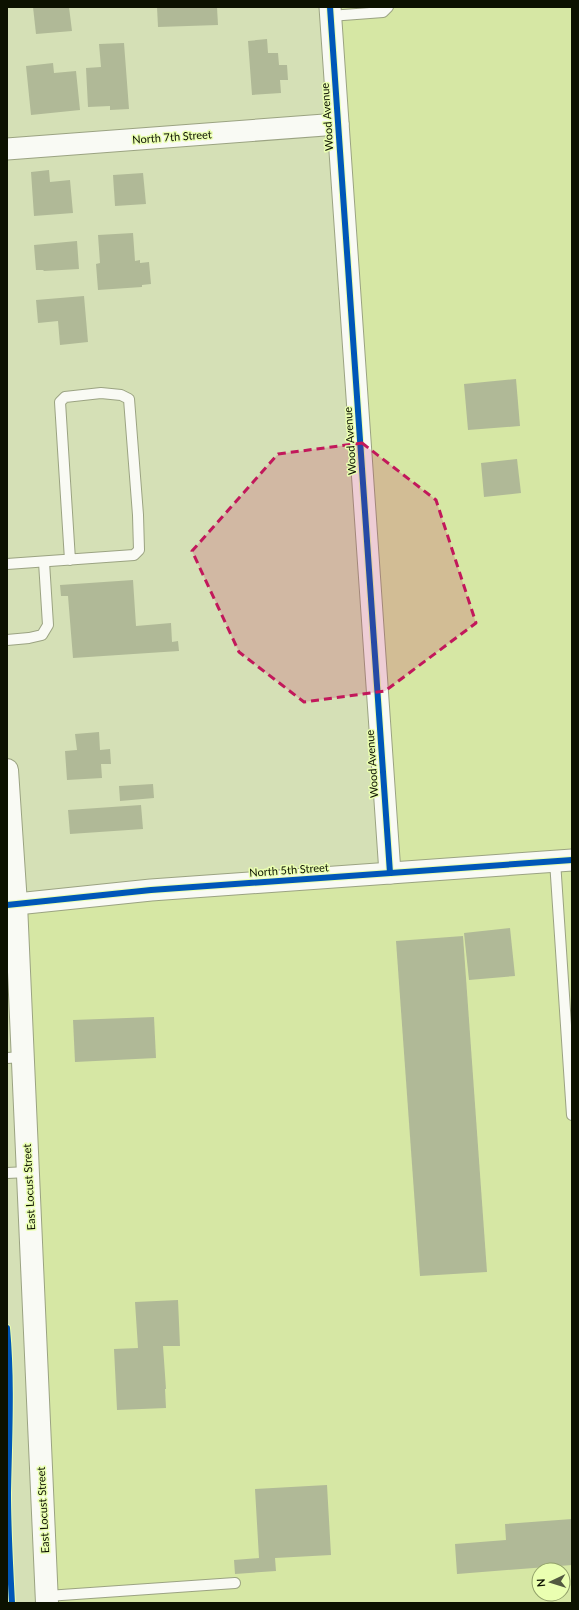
<svg xmlns="http://www.w3.org/2000/svg" width="579" height="1610" font-family="Lato,sans-serif">
<style>
.built{fill:#d6e7a4;fill-rule:evenodd}
.building{fill:#b0b997}
.lines{fill:none;stroke-linecap:round;stroke-linejoin:round}
.service-casing{stroke:#9ba382;stroke-width:12}
.minor-casing{stroke:#9ba382;stroke-width:23}
.secondary-casing{stroke:#9ba382;stroke-width:24}
.service{stroke:#f9faf4;stroke-width:10}
.minor{stroke:#f9faf4;stroke-width:21}
.secondary{stroke:#f9faf4;stroke-width:22}
.cycleway-casing{stroke:#eaffb1;stroke-width:8}
.cycleway{stroke:#0057b8;stroke-width:6}
.marked{fill:#c2185b;fill-opacity:0.2;stroke:#c2185b;stroke-width:3;stroke-dasharray:8 5;stroke-linejoin:round}
.labels{text-anchor:middle;stroke-width:3;stroke-linejoin:round;paint-order:stroke}
.street-label{font-size:11px;fill:#0c1100;stroke:#eaffb1}
</style>
<rect width="100%" height="100%" fill="#d5e0b6"/>
<path class="built" d="M330,7h242v1596h-524l-32,-699 374,-31zM539,1570h24v24h-24z"/>
<g class="building">
<polygon points="33,7 69,7 72,31 36,34"/>
<polygon points="157,7 217,7 218,25 158,27"/>
<polygon points="267,39 268,53 278,53 279,65 287,65 288,80 280,80 281,93 252,95 248,41"/>
<polygon points="124,43 129,109 110,110 110,106 88,107 86,68 101,67 99,44"/>
<polygon points="53,63 54,73 76,71 80,110 31,115 26,66"/>
<polygon points="49,170 50,182 70,180 73,213 34,216 31,172"/>
<polygon points="143,173 146,204 115,206 113,175"/>
<polygon points="133,233 135,261 140,260 140,263 149,262 151,284 142,285 142,287 98,290 96,264 100,263 98,235"/>
<polygon points="77,241 79,269 44,271 43,270 36,270 34,245"/>
<polygon points="84,296 88,342 60,345 58,321 38,323 36,300"/>
<polygon points="516,379 520,426 468,430 464,384"/>
<polygon points="517,459 521,493 484,497 481,463"/>
<polygon points="133,580 136,626 171,623 172,642 178,641 179,651 73,658 68,596 61,596 60,585"/>
<polygon points="99,732 100,750 110,749 111,764 101,764 102,778 67,780 65,751 77,750 75,734"/>
<polygon points="153,784 154,798 120,801 119,786"/>
<polygon points="141,805 143,829 70,834 68,810"/>
<polygon points="510,928 515,976 469,980 464,933"/>
<polygon points="463,936 487,1272 420,1276 396,941"/>
<polygon points="154,1017 156,1058 75,1062 73,1020"/>
<polygon points="178,1300 180,1346 163,1346 166,1389 165,1389 166,1408 117,1410 114,1349 138,1348 135,1302"/>
<polygon points="327,1485 331,1555 275,1558 276,1571 235,1574 234,1560 259,1558 255,1489"/>
<polygon points="572,1519 572,1565 457,1574 455,1544 506,1540 505,1524"/>
</g>
<g class="lines">
<g class="service-casing">
<g id="service">
<polyline points="330,16 383,12 388,7"/>
<polyline points="7,564 134,555 139,550 138,515 129,399 121,395 101,393 65,397 60,402 70,560"/>
<polyline points="7,640 29,638 42,635 48,625 44,562"/>
<polyline points="555,861 572,1115"/>
<polyline points="7,1058 23,1057"/>
<polyline points="7,1173 28,1172"/>
<polyline points="47,1596 235,1583"/>
</g>
</g>
<g class="minor-casing">
<g id="minor">
<polyline points="330,7 390,873"/>
<polyline points="7,149 338,124"/>
<polyline points="7,905 151,890 572,860"/>
</g>
</g>
<g class="secondary-casing">
<polyline id="secondary" points="7,770 16,904 47,1603"/>
</g>
<use href="#service" class="service"/>
<use href="#minor" class="minor"/>
<use href="#secondary" class="secondary"/>
<g class="cycleway-casing">
<g id="cycleway">
<polyline points="330,7 390,873"/>
<polyline points="7,905 151,890 572,860"/>
<path d="M7,1328c5,55 2,109 1,165 0,36 2,73 4,110"/>
</g>
</g>
<use href="#cycleway" class="cycleway"/>
</g>
<path class="marked" d="M362,443l74,57 40,123 -91,68 -81,11 -65,-50 -47,-101 86,-97z"/>
<g class="labels">
<g class="street-label">
<text transform="translate(327 117) rotate(-94)" y="4">Wood Avenue</text>
<text transform="translate(172 137) rotate(-4)" y="4">North 7th Street</text>
<text transform="translate(350 441) rotate(-94)" y="4">Wood Avenue</text>
<text transform="translate(372 764) rotate(-94)" y="4">Wood Avenue</text>
<text transform="translate(289 870) rotate(-4)" y="4">North 5th Street</text>
<text transform="translate(29 1187) rotate(-93)" y="4">East Locust Street</text>
<text transform="translate(43 1510) rotate(-93)" y="4">East Locust Street</text>
</g>
</g>
<rect width="579" height="1610" fill="none" stroke="#0c1100" stroke-width="16"/>
<g transform="translate(551 1582) rotate(266)"><circle r="19" fill="#eaffb1" stroke="#91a06a"/>
<path d="M0-3L7 15L0 10L-7 15Z" fill="#525940"/>
<text y="-6" font-size="11" font-weight="bold" text-anchor="middle" fill="#0c1100">N</text>
</g>
</svg>
